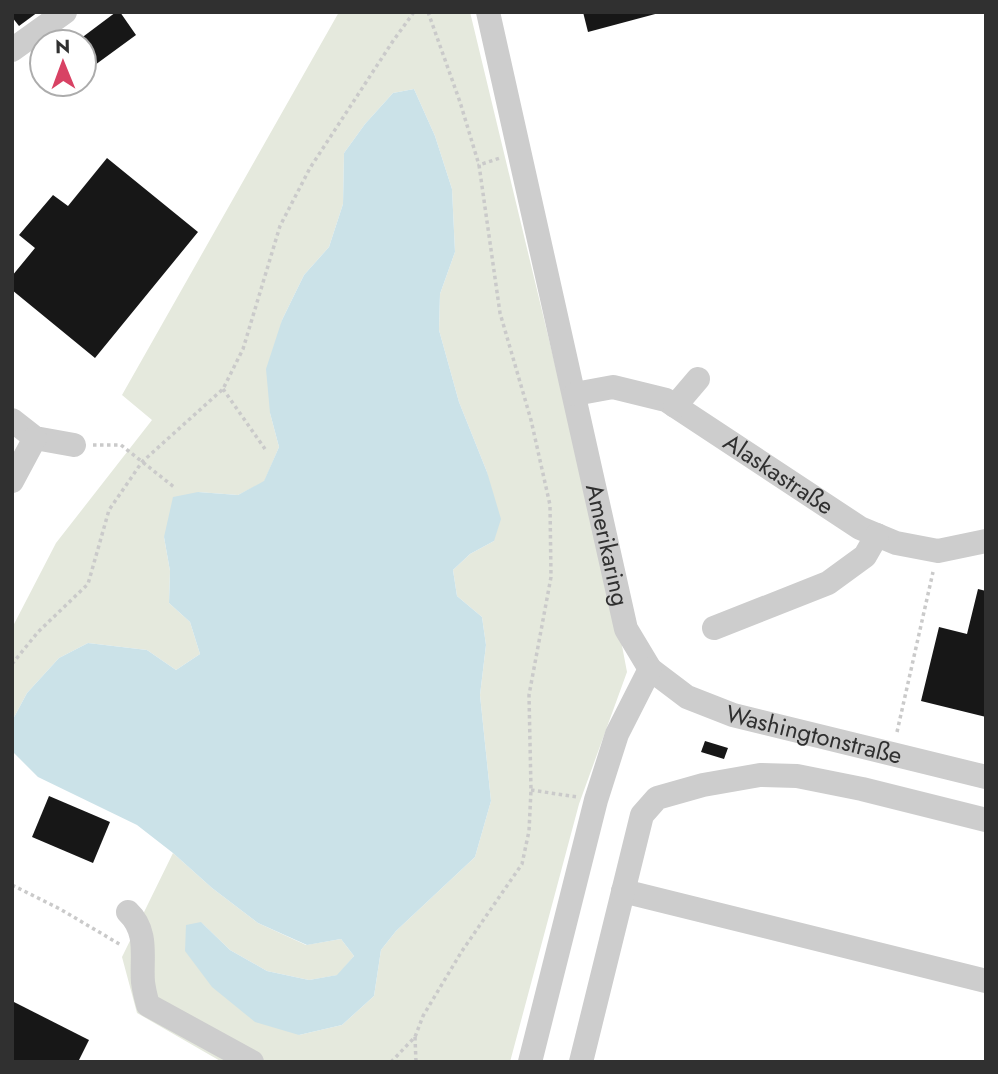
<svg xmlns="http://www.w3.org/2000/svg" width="998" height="1074" font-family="Jost,sans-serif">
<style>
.green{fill:#e5e9dd}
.water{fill:#cbe2e8}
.building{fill:#171717}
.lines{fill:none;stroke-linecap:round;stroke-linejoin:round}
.path{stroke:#cacaca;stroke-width:3.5;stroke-dasharray:3.5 3.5;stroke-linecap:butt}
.minor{stroke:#cdcdcd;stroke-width:24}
.labels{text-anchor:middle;stroke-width:7;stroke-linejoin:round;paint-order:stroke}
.street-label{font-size:24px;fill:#303030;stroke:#fff}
</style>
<rect width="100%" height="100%" fill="#fff"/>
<polygon class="green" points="339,12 470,12 619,630 627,672 579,804 510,1062 222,1062 137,1013 122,957 173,853 212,888 258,923 306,945 341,939 354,956 338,975 309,980 267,971 230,950 201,922 299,1035 342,1025 374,996 381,950 396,931 475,857 491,801 480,695 486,645 482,617 457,596 453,570 470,554 494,541 487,472 459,402 439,330 440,294 455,252 452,189 435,136 414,89 393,93 365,124 344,153 343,204 329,247 304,275 282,320 270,413 279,447 264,482 238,495 198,492 164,537 170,571 169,603 190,622 200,654 176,670 147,650 88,643 59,658 27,693 12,721 12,628 56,543 152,420 122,395"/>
<polygon class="water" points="414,89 435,136 452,189 455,252 440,294 439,330 459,402 487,472 501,519 494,541 470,554 453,570 457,596 482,617 486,645 480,695 491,801 475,857 396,931 381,950 374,996 342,1025 299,1035 255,1022 212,987 185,951 186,925 201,922 230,950 267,971 309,980 337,975 354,956 341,939 307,945 258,923 212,888 173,853 137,825 38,777 13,752 12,721 27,693 59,658 88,643 147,650 176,670 200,654 190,622 169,603 170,571 164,537 173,497 198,492 238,495 264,481 279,447 270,413 266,369 282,320 304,275 329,247 343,204 344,153 365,124 393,93"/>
<g class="building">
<polygon points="12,12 38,12 19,26 12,17"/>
<polygon points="116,12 120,12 136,35 84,73 84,42 76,42"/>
<polygon points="583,12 659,12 659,13 588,32"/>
<polygon points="107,158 198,232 95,358 12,290 12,276 35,248 19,235 53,195 68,206"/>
<polygon points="978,589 986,591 986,717 921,701 939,627 967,634"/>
<polygon points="705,741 728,748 724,759 701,752"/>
<polygon points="49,796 110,822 93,863 32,837"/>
<polygon points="12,1001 89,1040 78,1062 12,1062"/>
</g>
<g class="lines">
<g class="path">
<polyline points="428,12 460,102 479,165"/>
<polyline points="223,389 265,449"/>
<polyline points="93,445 121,445 174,487"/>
<polyline points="12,664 38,632 88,584 109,510 142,462 223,389 243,349 280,226 310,168 393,41 414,12"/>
<polyline points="897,732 933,572"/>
<polyline points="531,790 577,797"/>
<polyline points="12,885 60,909 121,945"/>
<polyline points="415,1037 416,1062"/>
<polyline points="391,1062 415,1037 423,1016 462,951 522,864 529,831 531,790 529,695 551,577 550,505 531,420 500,313 479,165 500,158"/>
</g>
<g class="minor">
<path id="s1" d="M488,12l138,617 24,40 37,28 46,18 253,62"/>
<polyline points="12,50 65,12"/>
<path id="s2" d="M575,394l38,-7 53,13 194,128 36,15 42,8 48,-10"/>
<polyline points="675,406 698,379"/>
<polyline points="12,420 35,438 74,445"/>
<polyline points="12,481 35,438"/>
<polyline points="714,628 828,583 865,556 877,535"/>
<polyline points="623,891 986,981"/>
<path d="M128,912c21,20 13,46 15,70 1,8 3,16 5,23l104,57"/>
<polyline points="530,1062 596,800 617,734 650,669"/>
<polyline points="581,1062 642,815 657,798 703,785 760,775 797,776 862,789 986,820"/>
</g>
</g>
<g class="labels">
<g class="street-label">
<text dy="8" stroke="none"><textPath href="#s2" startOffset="228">Alaskastraße</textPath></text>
<text dy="8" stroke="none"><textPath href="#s1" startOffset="546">Amerikaring</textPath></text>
<text dy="8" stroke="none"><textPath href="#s1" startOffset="858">Washingtonstraße</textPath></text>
</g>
</g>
<rect width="998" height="1074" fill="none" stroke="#303030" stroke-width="28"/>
<g transform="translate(63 63) rotate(359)"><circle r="33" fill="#ffffff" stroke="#acacac" stroke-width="2"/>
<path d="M0-5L12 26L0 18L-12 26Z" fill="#d84264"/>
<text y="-10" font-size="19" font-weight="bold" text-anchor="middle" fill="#303030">N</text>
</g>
</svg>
